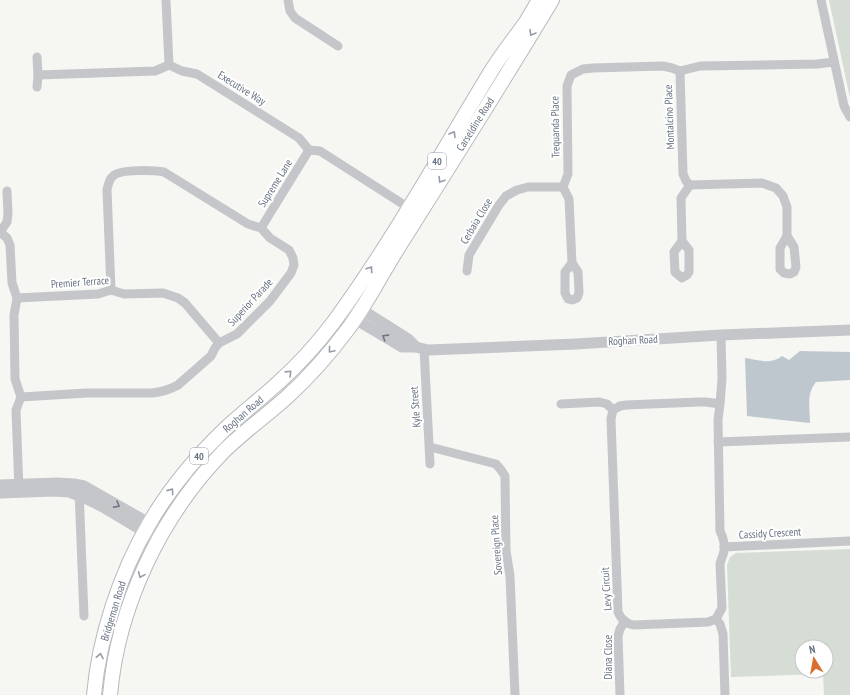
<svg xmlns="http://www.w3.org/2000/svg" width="850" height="695" font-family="'PT Sans Narrow',sans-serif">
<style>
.green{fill:#d6ddd4;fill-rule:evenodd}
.water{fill:#bfc7ce}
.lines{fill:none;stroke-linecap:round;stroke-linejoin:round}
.primary-casing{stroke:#b7b9bd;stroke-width:16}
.minor{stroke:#c4c6ca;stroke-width:9}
.tertiary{stroke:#c4c6ca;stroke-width:11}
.primary{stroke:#fff;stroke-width:14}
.oneway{stroke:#959ca8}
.oneway2{stroke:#6c7686}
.labels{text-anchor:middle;stroke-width:4;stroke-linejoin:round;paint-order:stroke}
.shield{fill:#fff;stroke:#959ca8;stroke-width:1}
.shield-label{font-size:10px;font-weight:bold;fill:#677282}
.street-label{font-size:11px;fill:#677282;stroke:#fff}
</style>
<rect width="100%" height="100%" fill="#f6f6f3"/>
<g class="green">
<polygon points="829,0 850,0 850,98"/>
<path d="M850,549v146h-26l-1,-21 -92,3 -4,-112 3,-8 6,-4zM802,647h24v24h-24z"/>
</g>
<path class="water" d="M800,351l50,1v28l-34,2c-10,12 -6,26 -6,41l-63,-7 -2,-58c13,2 26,7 37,-2l7,4z"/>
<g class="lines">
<g class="primary-casing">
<g id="primary">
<path d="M94,695c5,-57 26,-122 55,-171 20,-35 47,-67 76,-95 18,-17 37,-31 54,-47 20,-18 38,-38 54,-59 58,-79 106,-166 157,-250 11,-18 24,-34 36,-51 4,-7 9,-15 13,-22"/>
<path d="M110,695c8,-90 51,-179 113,-243 20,-20 43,-36 64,-55 22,-20 43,-44 61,-68 15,-20 26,-41 38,-61 9,-16 19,-31 29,-47 46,-73 92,-146 137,-221"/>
</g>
</g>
<g class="minor">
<polyline points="166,0 169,65"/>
<polyline points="288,0 290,11 295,18 338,46"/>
<polyline points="821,0 844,106 850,117"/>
<polyline points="38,75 155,71 169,65 182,71 197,74 299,138 309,150 320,151 409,208"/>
<polyline points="37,87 38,75 37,57"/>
<polyline points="690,185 762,183 776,188 783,196 787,207 787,236"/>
<polyline points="261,228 309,150"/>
<polyline points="0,232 7,238 10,245 12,283 17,298 14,315 15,379 21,397 16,410 19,491"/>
<polyline points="0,232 7,222 8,214 7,191"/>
<polygon points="787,236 794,247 796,267 794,272 790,274 784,273 780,269 780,248"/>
<polyline points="682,241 681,198 690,185 686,181 683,174 680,71 700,66 817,64 834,62"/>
<polygon points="682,241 689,250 689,272 687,275 682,278 675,272 674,252"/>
<polyline points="572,263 569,199 563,187 568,174 567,86 571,75 583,69 593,68 663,66 672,68 680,71"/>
<polygon points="572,263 578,272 579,293 577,298 572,300 568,299 565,293 565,272"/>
<polyline points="467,271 469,255 499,205 506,196 517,190 528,187 563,187"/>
<polyline points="17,298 98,294 111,290 124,294 163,293 178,298 185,303 219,343"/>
<polyline points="424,349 430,464"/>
<path d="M21,397l66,-4h65c10,-1 17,-3 26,-8l33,-29 4,-8 4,-5 18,-9 33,-33 21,-28 3,-8 -1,-7 -4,-8 -19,-12 -9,-10 -13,-4 -84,-52c-10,-2 -44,-3 -51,4 -4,3 -5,9 -6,14l4,100"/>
<polyline points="561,404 599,402 607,404 613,410"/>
<path d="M720,404l-14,-2h-7l-73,3 -6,1 -7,4 -2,9 7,193c3,7 8,12 16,13l74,-3 8,-3 6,-11 -2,-44c1,-5 3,-8 4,-13 1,-7 -1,-14 -4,-20l-2,-111 2,-16 2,-25 -1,-44"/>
<polyline points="718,442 850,437"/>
<polyline points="430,447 496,464 501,470 505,476 506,551 510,576 515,695"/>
<polyline points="79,490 84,616"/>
<polyline points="724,547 850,541"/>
<polyline points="716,619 720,624 723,634 725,695"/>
<polyline points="620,695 618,636 620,629 625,621"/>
</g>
<g class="tertiary">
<polyline points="348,301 408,339 416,347"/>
<polyline points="342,310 355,319 402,347 416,347 428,350 576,344 721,335 850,330"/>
<polyline points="0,485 57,483 74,484 84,486 163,531"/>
<polyline points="0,493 54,491 69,492 91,501 103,507 158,540"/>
</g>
<use href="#primary" class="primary"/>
</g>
<defs><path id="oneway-chevron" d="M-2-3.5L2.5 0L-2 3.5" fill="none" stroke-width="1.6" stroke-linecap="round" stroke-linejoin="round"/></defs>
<g class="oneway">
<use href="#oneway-chevron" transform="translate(532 33) rotate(121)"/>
<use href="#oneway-chevron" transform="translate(453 134) rotate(-59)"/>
<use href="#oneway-chevron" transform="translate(441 180) rotate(122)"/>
<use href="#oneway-chevron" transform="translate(370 269) rotate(-56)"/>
<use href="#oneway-chevron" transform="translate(331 350) rotate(130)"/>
<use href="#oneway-chevron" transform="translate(289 373) rotate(-44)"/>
<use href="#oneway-chevron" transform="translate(171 491) rotate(-55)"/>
<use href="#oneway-chevron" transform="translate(141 575) rotate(114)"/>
<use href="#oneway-chevron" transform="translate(100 656) rotate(-79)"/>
</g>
<g class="oneway2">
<use href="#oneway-chevron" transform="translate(385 337) rotate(-148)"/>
<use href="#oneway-chevron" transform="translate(117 505) rotate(29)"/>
</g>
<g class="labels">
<g class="shield">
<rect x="428" y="153" width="18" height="16" rx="3"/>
<rect x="190" y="448" width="18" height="16" rx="3"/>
</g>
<g class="shield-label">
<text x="437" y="165">40</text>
<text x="199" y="460">40</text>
</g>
<g class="street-label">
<text transform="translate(242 88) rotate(32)" y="4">Executive Way</text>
<text transform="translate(669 117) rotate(-92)" y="4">Montalcino Place</text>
<text transform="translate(475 124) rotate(-58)" y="4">Carseldine Road</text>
<text transform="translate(555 127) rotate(-91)" y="4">Trequanda Place</text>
<text transform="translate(275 183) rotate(-58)" y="4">Supreme Lane</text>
<text transform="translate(476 221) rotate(-59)" y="4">Cerbaia Close</text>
<text transform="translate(80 282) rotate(-4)" y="4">Premier Terrace</text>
<text transform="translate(250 302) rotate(-47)" y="4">Superior Parade</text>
<text transform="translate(633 340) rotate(-3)" y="4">Roghan Road</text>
<text transform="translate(415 407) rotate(-94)" y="4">Kyle Street</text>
<text transform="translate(243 414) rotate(-41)" y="4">Roghan Road</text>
<text transform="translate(770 533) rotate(-3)" y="4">Cassidy Crescent</text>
<text transform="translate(496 545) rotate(-94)" y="4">Sovereign Place</text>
<text transform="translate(606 589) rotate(-94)" y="4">Levy Circuit</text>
<text transform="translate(113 611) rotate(-73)" y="4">Bridgeman Road</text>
<text transform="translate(608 657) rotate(-90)" y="4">Diana Close</text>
</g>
</g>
<g transform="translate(814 659) rotate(349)"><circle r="19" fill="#ffffff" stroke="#c2c7cd"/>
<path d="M0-3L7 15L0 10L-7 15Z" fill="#da6e2f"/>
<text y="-6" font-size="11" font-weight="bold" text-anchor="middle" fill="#677282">N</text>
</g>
</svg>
